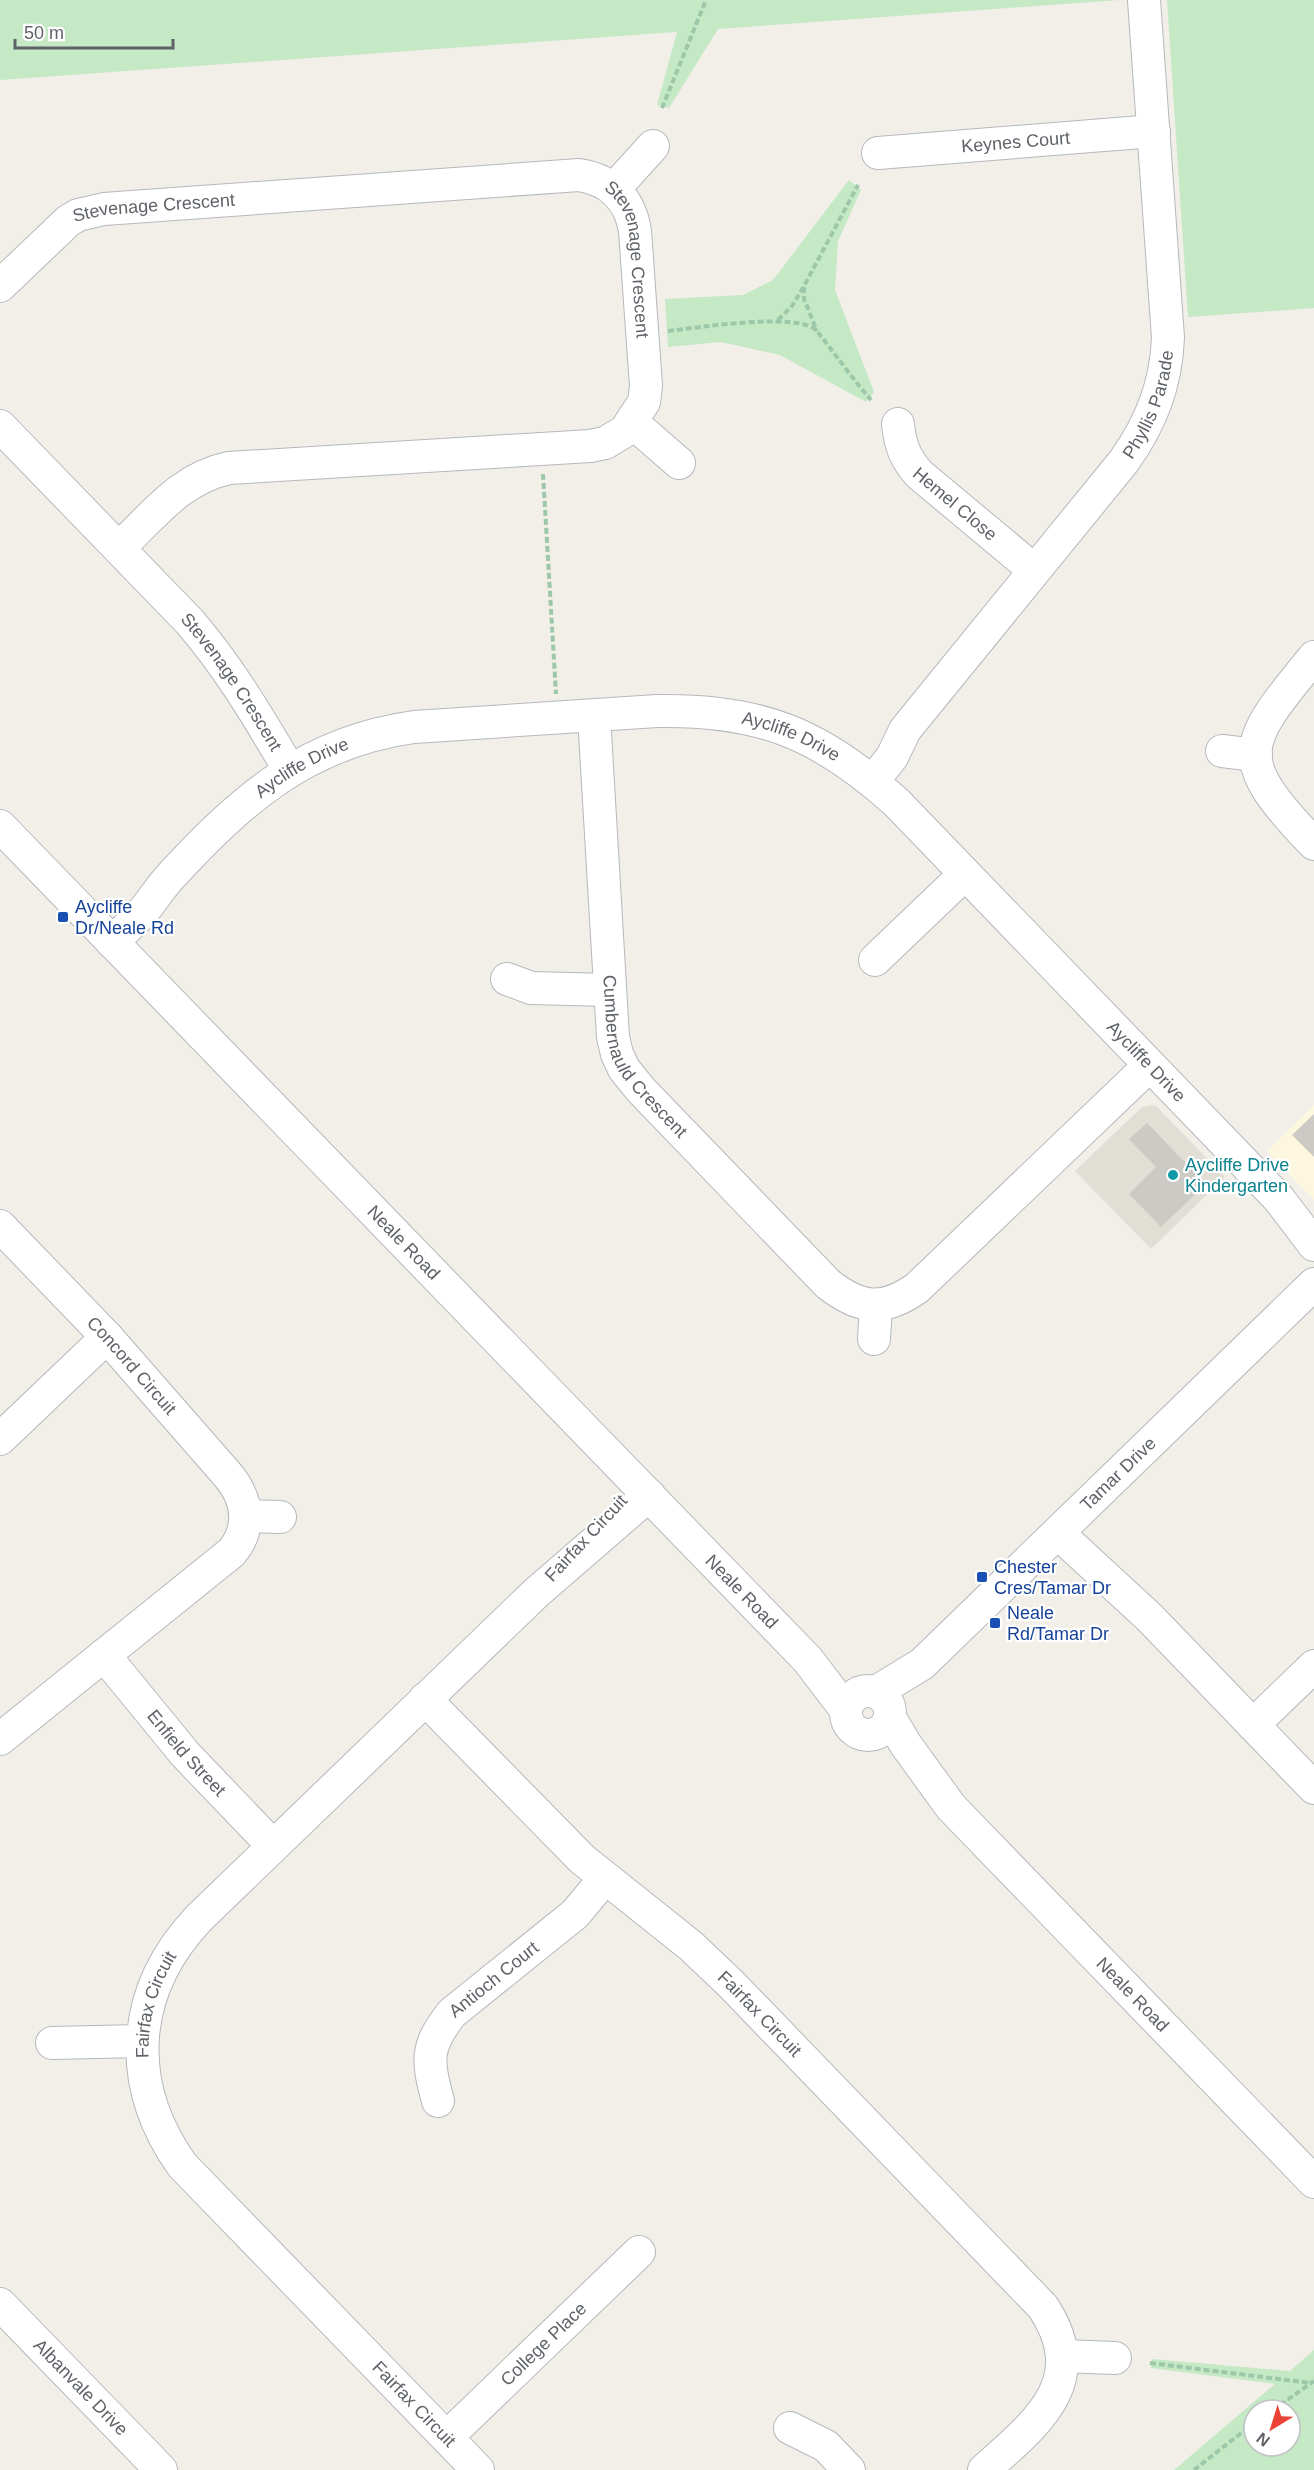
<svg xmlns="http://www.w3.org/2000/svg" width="1314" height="2470" font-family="Helvetica,sans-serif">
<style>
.commercial{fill:#fef7e0}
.education{fill:#e1ded6}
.green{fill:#c5e8c5;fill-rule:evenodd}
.building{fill:#cccac5}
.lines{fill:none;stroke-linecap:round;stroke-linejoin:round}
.minor-casing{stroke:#b5b8bc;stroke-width:34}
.path{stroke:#9cc7a9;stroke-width:4;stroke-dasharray:6 3;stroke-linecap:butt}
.minor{stroke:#fff;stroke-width:32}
.transit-dot{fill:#1a4fb4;stroke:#fff;stroke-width:2}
.culture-dot{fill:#0f9aa8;stroke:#fff;stroke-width:2}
.labels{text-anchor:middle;stroke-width:4.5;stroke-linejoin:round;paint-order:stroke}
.street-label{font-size:18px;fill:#5f6368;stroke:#fff}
.transit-label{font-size:18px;fill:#164399;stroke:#fff;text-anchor:start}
.culture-label{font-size:18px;fill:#0d838f;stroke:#fff;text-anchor:start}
</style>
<rect width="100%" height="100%" fill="#f1efe8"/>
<polygon class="commercial" points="1314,1105 1314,1200 1267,1151"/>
<polygon class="education" points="1152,1105 1157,1107 1225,1177 1151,1249 1075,1171 1142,1107"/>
<g class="green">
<polygon points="0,0 1119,0 718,29 669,108 657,105 677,32 0,80"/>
<polygon points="1167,0 1314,0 1314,308 1188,317"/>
<polygon points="849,180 861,190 838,241 835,290 874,392 866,402 780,355 721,342 668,347 665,299 743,295 773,280"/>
<path d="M1314,2350v120h-140l101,-86 -124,-16 1,-9 138,12zM1254,2410h36v36h-36z"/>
</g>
<g class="building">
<polygon points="1314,1114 1314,1157 1292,1135"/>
<polygon points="1147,1123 1206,1184 1161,1227 1129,1194 1156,1167 1129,1139"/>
</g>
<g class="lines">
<g class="minor-casing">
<g id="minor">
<path id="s1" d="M878,153l276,-22"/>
<polyline points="614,189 653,146"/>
<path id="s2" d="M0,286l68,-65 10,-6 26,-6 475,-34c32,5 51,24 56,56l11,155 -2,16 -19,29 -20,12 -15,3 -361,22c-48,10 -75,47 -110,80"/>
<polyline points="633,423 679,463"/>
<path id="s3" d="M898,424c2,21 7,34 21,50l115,96"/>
<path id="s4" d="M0,426l189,195c40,46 69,96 100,148"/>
<path d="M1314,657c-72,88 -84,100 0,187"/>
<path id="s5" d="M594,716l19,321 4,17 7,15 17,21 187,194c32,25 55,28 89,4l232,-222"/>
<polyline points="1222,751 1256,755"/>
<path id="s6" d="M873,781l19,-24 13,-27 219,-269c27,-38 42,-76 44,-123l-24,-338"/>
<path id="s7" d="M0,826l808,834 38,50"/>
<path id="s8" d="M112,942c10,-10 21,-19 30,-29 10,-12 18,-25 28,-36 72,-78 136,-135 244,-150l243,-16c103,-2 164,23 240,92l382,396 35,46"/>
<polyline points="875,960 964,875"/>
<polyline points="507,979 531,988 610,990"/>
<path id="s9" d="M0,1226l107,111 119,136c21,24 27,53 6,79l-232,187"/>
<polyline points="874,1339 876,1306"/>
<polyline points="0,1439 107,1337"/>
<polyline points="246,1516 280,1517"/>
<polyline points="1058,1533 1150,1618 1314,1788"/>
<path id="s10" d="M104,1655l81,99 88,92"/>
<circle cx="868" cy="1713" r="22"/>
<path id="s11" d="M876,1692l46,-28 392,-380"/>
<path id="s12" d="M425,1699l157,160 109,87 40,38 312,323c49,74 -6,116 -59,163"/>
<path id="s13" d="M890,1718l16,27 45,62 363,375"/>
<polyline points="1253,1725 1314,1666"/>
<polyline points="52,2043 142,2041"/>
<path id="s14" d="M438,2101c-11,-41 -13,-54 14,-88l123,-99 30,-36"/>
<path id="s15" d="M0,2304l161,166"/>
<polyline points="1062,2356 1115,2358"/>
<polyline points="790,2428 826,2446 849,2470"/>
<path id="s16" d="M447,2437l192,-185"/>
<path id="s17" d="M478,2470l-296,-305c-58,-82 -52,-174 17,-247l337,-325 113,-98"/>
</g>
</g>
<g class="path">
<polyline points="662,108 706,0"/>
<polyline points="804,287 804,299 817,331"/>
<polyline points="778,320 792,306 804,286 858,185"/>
<path d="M668,331c28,-3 132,-20 149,0 18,23 35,47 54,69"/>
<polyline points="543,474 556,694"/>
<polyline points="1150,2363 1311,2383 1314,2381"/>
<polyline points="1273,2410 1311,2383"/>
<polyline points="1194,2470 1254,2423"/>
</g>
<use href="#minor" class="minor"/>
</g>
<g class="transit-dot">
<rect x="57" y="911" width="12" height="12" rx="3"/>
<rect x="976" y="1571" width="12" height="12" rx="3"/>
<rect x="989" y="1617" width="12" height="12" rx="3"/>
</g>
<circle class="culture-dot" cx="1173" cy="1175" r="6"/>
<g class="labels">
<g class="street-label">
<text dy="6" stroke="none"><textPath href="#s1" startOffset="138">Keynes Court</textPath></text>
<text dy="6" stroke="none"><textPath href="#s2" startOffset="182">Stevenage Crescent</textPath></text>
<text dy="6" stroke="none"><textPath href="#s2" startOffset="720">Stevenage Crescent</textPath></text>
<text dy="6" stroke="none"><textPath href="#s6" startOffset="470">Phyllis Parade</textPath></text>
<text dy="6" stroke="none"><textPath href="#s3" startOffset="102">Hemel Close</textPath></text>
<text dy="6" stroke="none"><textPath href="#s4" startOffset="346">Stevenage Crescent</textPath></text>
<text dy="6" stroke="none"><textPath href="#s8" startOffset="762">Aycliffe Drive</textPath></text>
<text dy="6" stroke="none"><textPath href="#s8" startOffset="260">Aycliffe Drive</textPath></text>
<text dy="6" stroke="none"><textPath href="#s5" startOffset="352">Cumbernauld Crescent</textPath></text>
<text dy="6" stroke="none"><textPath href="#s8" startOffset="1248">Aycliffe Drive</textPath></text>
<text dy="6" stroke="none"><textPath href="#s7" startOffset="580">Neale Road</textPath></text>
<text dy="6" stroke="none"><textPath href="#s9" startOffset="192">Concord Circuit</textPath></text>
<text dy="6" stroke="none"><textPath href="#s11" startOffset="327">Tamar Drive</textPath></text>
<text transform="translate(586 1538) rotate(-47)" y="6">Fairfax Circuit</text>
<text dy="6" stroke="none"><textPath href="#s7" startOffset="1066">Neale Road</textPath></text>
<text dy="6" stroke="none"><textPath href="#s10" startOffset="128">Enfield Street</textPath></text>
<text dy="6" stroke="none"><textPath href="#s14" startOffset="148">Antioch Court</textPath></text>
<text dy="6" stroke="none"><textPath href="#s13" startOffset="369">Neale Road</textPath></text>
<text dy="6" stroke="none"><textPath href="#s17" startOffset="596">Fairfax Circuit</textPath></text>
<text dy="6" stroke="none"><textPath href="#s12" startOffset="460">Fairfax Circuit</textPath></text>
<text dy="6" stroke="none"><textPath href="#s16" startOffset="134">College Place</textPath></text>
<text dy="6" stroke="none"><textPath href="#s15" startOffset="116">Albanvale Drive</textPath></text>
<text transform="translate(414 2404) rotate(46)" y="6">Fairfax Circuit</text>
</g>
<g class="transit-label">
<text x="75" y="913">Aycliffe<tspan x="75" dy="21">Dr/Neale Rd</tspan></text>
<text x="994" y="1573">Chester<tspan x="994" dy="21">Cres/Tamar Dr</tspan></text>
<text x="1007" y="1619">Neale<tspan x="1007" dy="21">Rd/Tamar Dr</tspan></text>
</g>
<g class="culture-label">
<text x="1185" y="1171">Aycliffe Drive<tspan x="1185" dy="21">Kindergarten</tspan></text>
</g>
</g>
<g transform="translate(1272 2428) rotate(218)"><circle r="28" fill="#ffffff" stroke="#bfc1c3" stroke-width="1.5"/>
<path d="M0-4.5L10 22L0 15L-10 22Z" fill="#ea4335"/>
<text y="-9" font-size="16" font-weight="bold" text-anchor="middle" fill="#5f6368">N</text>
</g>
<path d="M15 39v9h158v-9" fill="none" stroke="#5f6368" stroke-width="3"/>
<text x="24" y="39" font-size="18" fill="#5f6368" stroke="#ffffff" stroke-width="4.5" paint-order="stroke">50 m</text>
</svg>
